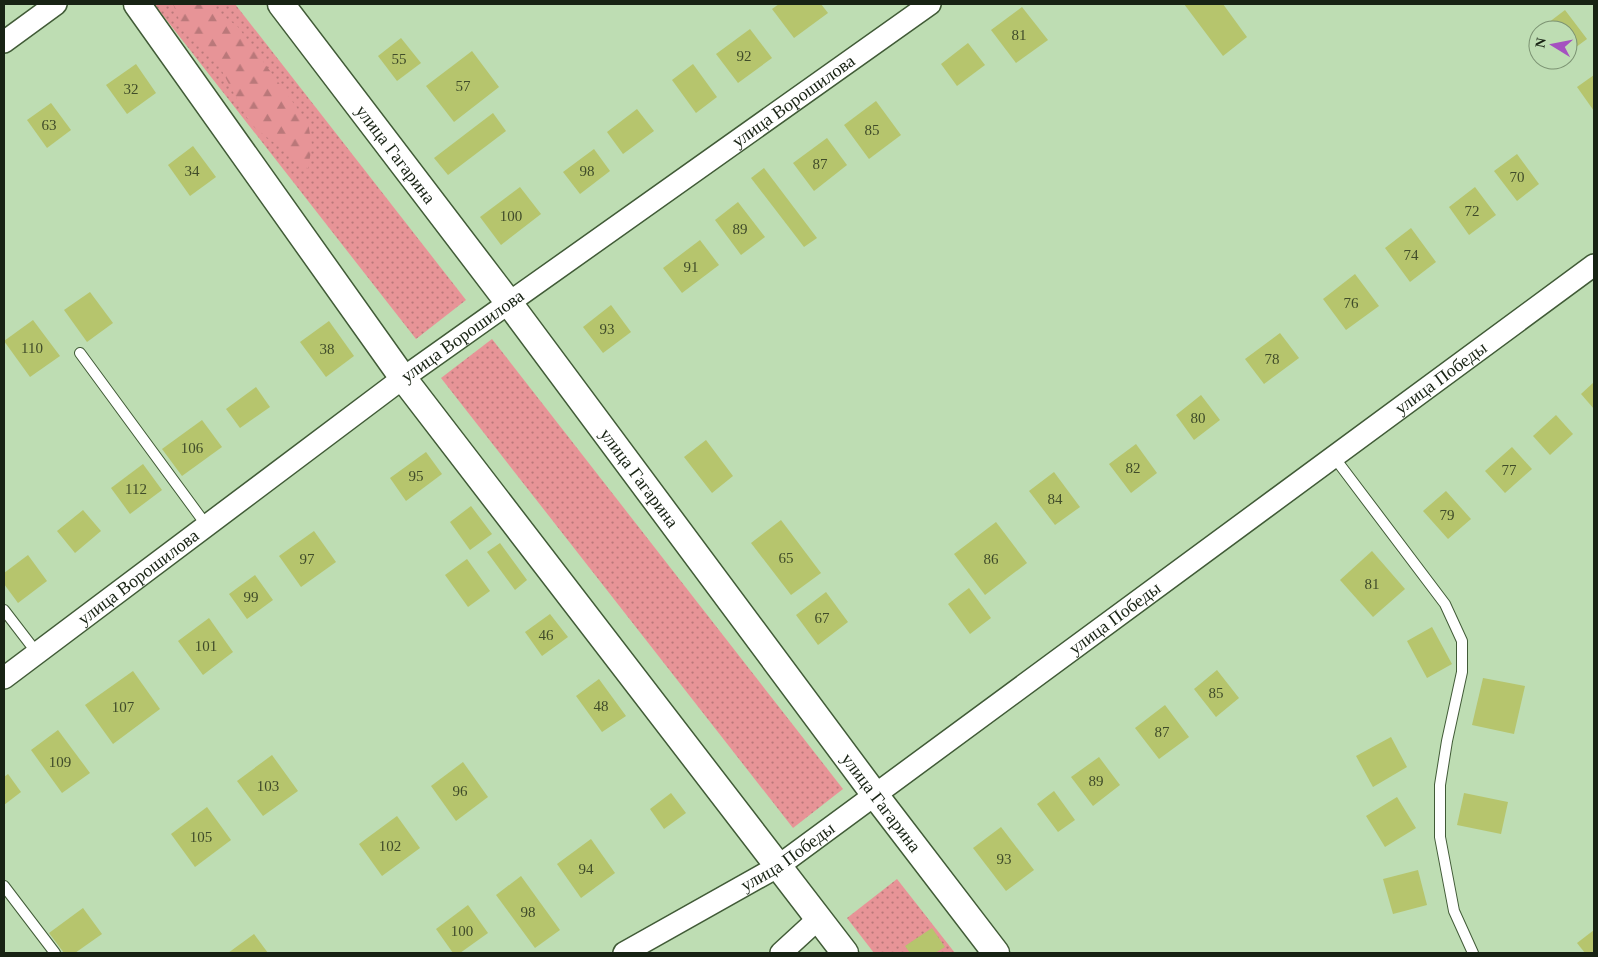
<svg xmlns="http://www.w3.org/2000/svg" width="1598" height="957" font-family="'Times New Roman',serif">
<style>
.grass{fill:url(#grass-dots)}
.forest{fill:url(#forest-firs)}
.building{fill:#b6c56d}
.lines{fill:none;stroke-linecap:round;stroke-linejoin:round}
.service-casing{stroke:#415b37;stroke-width:12}
.minor-casing{stroke:#415b37;stroke-width:24}
.tertiary-casing{stroke:#415b37;stroke-width:29}
.service{stroke:#fff;stroke-width:10}
.minor{stroke:#fff;stroke-width:21}
.tertiary{stroke:#fff;stroke-width:26}
.labels{text-anchor:middle;stroke-width:5;stroke-linejoin:round;paint-order:stroke}
.number-label{font-size:15px;fill:#404c2a}
.street-label{font-size:18px;fill:#182314;stroke:#beddb3}
</style>
<defs>
<pattern id="grass-dots" width="8" height="8" patternUnits="userSpaceOnUse" patternTransform="scale(1.25)"><rect width="8" height="8" fill="#e79497"/><path d="M2 2h.1M6 6h.1" fill="none" stroke="#ba787a" stroke-width="1.8" stroke-linecap="round"/></pattern>
<pattern id="forest-firs" width="22" height="20" patternUnits="userSpaceOnUse" patternTransform="scale(1.25)"><rect width="22" height="20" fill="#e79497"/><path d="M5 1l3.5 6h-7zM16 11l3.5 6h-7z" fill="#ba787a"/></pattern>
</defs>
<rect width="100%" height="100%" fill="#beddb3"/>
<g class="grass">
<polygon points="154,4 235,4 466,300 416,339"/>
<polygon points="492,339 843,789 793,828 441,378"/>
<polygon points="897,879 955,953 874,953 847,918"/>
</g>
<polygon class="forest" points="173,4 208,4 238,27 308,123 312,145 308,169 251,125 216,60 181,24"/>
<g class="building">
<polygon points="779,4 821,4 828,13 794,38 772,9"/>
<polygon points="1184,4 1223,4 1247,37 1223,56"/>
<polygon points="1022,7 1048,40 1016,63 991,30"/>
<polygon points="1565,10 1587,39 1568,53 1568,30 1546,30 1544,26"/>
<polygon points="750,29 772,58 738,83 716,54"/>
<polygon points="401,38 421,63 397,81 378,56"/>
<polygon points="968,43 985,65 957,86 941,64"/>
<polygon points="472,51 499,87 454,122 426,86"/>
<polygon points="136,64 156,93 127,114 106,85"/>
<polygon points="693,64 717,97 696,113 672,80"/>
<polygon points="1594,75 1594,111 1577,87"/>
<polygon points="876,101 901,135 869,159 844,125"/>
<polygon points="51,103 71,130 47,148 27,120"/>
<polygon points="637,109 654,131 623,154 607,132"/>
<polygon points="493,113 506,131 448,175 434,158"/>
<polygon points="827,138 847,165 814,191 793,163"/>
<polygon points="193,146 216,177 190,196 168,165"/>
<polygon points="594,149 610,171 580,194 563,172"/>
<polygon points="1517,154 1539,184 1517,201 1494,171"/>
<polygon points="764,168 817,238 804,247 751,178"/>
<polygon points="520,187 541,214 501,245 480,217"/>
<polygon points="1475,187 1496,215 1469,235 1449,207"/>
<polygon points="738,202 765,237 741,255 715,220"/>
<polygon points="1411,228 1436,262 1410,282 1385,248"/>
<polygon points="700,240 719,265 682,293 663,268"/>
<polygon points="1355,274 1379,306 1346,330 1323,299"/>
<polygon points="90,292 113,323 87,342 64,310"/>
<polygon points="611,305 631,332 603,353 583,327"/>
<polygon points="33,320 60,356 30,377 4,341"/>
<polygon points="329,321 354,356 326,377 300,342"/>
<polygon points="1280,333 1299,358 1264,384 1245,359"/>
<polygon points="1594,382 1594,409 1581,394"/>
<polygon points="256,387 270,407 240,428 226,409"/>
<polygon points="1201,395 1220,420 1194,440 1176,415"/>
<polygon points="1556,415 1573,434 1550,455 1533,436"/>
<polygon points="202,420 222,447 182,476 162,449"/>
<polygon points="706,440 733,476 712,493 684,457"/>
<polygon points="1136,444 1157,473 1131,493 1109,464"/>
<polygon points="1512,447 1532,469 1505,493 1485,471"/>
<polygon points="426,452 442,474 406,501 390,478"/>
<polygon points="143,464 162,490 130,514 111,488"/>
<polygon points="1054,472 1080,507 1055,525 1029,491"/>
<polygon points="1446,491 1471,519 1448,539 1423,511"/>
<polygon points="471,506 492,534 470,550 450,522"/>
<polygon points="83,510 101,531 75,553 57,531"/>
<polygon points="781,520 821,573 791,595 751,543"/>
<polygon points="996,522 1027,563 985,595 954,554"/>
<polygon points="314,531 336,562 301,587 279,556"/>
<polygon points="500,543 527,580 515,590 487,552"/>
<polygon points="1372,551 1405,589 1373,617 1340,580"/>
<polygon points="28,555 47,581 18,603 4,584 4,573"/>
<polygon points="467,559 490,591 468,607 445,575"/>
<polygon points="255,575 273,600 247,619 229,594"/>
<polygon points="969,588 991,618 970,634 948,604"/>
<polygon points="826,592 848,622 818,645 796,615"/>
<polygon points="550,614 568,637 542,656 525,632"/>
<polygon points="209,618 233,652 203,675 178,641"/>
<polygon points="1432,627 1452,664 1427,678 1407,641"/>
<polygon points="1217,670 1239,698 1216,717 1194,689"/>
<polygon points="133,671 160,709 113,744 85,705"/>
<polygon points="1483,678 1525,686 1514,734 1472,725"/>
<polygon points="599,679 626,716 602,732 576,696"/>
<polygon points="1165,705 1189,737 1159,759 1135,728"/>
<polygon points="58,730 90,773 62,793 31,750"/>
<polygon points="1391,737 1407,767 1373,787 1356,756"/>
<polygon points="272,755 298,791 263,816 237,781"/>
<polygon points="1099,757 1120,785 1093,806 1071,777"/>
<polygon points="463,762 488,797 456,821 431,786"/>
<polygon points="8,774 21,792 4,805 4,777"/>
<polygon points="1054,791 1075,820 1058,832 1037,804"/>
<polygon points="671,793 686,813 664,829 650,809"/>
<polygon points="1464,793 1508,802 1501,834 1457,825"/>
<polygon points="1397,797 1416,828 1385,847 1366,816"/>
<polygon points="207,807 231,840 195,867 171,834"/>
<polygon points="397,816 420,848 382,876 359,844"/>
<polygon points="1001,827 1034,870 1006,891 973,848"/>
<polygon points="591,839 615,873 581,898 557,864"/>
<polygon points="1418,870 1427,905 1393,914 1383,879"/>
<polygon points="521,876 560,930 535,948 496,895"/>
<polygon points="468,905 488,933 460,953 453,953 436,929"/>
<polygon points="83,908 102,934 75,953 64,953 49,933"/>
<polygon points="932,928 945,947 935,953 910,953 905,946"/>
<polygon points="1594,930 1594,953 1585,953 1577,943"/>
<polygon points="254,934 268,953 228,953"/>
</g>
<g class="lines">
<g class="service-casing">
<g id="service">
<polyline points="80,353 207,526"/>
<polyline points="1334,457 1445,604 1462,641 1462,672 1447,741 1440,785 1440,837 1454,911 1473,953"/>
<polyline points="4,610 37,653"/>
<polyline points="4,886 55,953"/>
</g>
</g>
<g class="minor-casing">
<g id="minor">
<polyline points="4,42 56,4"/>
<path id="s1" d="M4,678l399,-300 527,-374"/>
<path id="s2" d="M624,953l153,-86 817,-602"/>
<polyline points="781,953 818,919"/>
</g>
</g>
<g class="tertiary-casing">
<g id="tertiary">
<polyline points="137,4 403,378 845,953"/>
<path id="s3" d="M281,4l228,299 366,492 121,158"/>
</g>
</g>
<use href="#service" class="service"/>
<use href="#minor" class="minor"/>
<use href="#tertiary" class="tertiary"/>
</g>
<g class="labels">
<g class="number-label">
<text x="1019" y="40">81</text>
<text x="744" y="61">92</text>
<text x="399" y="64">55</text>
<text x="463" y="91">57</text>
<text x="131" y="94">32</text>
<text x="49" y="130">63</text>
<text x="872" y="135">85</text>
<text x="820" y="169">87</text>
<text x="192" y="176">34</text>
<text x="587" y="176">98</text>
<text x="1517" y="182">70</text>
<text x="1472" y="216">72</text>
<text x="511" y="221">100</text>
<text x="740" y="234">89</text>
<text x="1411" y="260">74</text>
<text x="691" y="272">91</text>
<text x="1351" y="308">76</text>
<text x="607" y="334">93</text>
<text x="32" y="353">110</text>
<text x="327" y="354">38</text>
<text x="1272" y="364">78</text>
<text x="1198" y="423">80</text>
<text x="192" y="453">106</text>
<text x="1133" y="473">82</text>
<text x="1509" y="475">77</text>
<text x="416" y="481">95</text>
<text x="136" y="494">112</text>
<text x="1055" y="504">84</text>
<text x="1447" y="520">79</text>
<text x="786" y="563">65</text>
<text x="307" y="564">97</text>
<text x="991" y="564">86</text>
<text x="1372" y="589">81</text>
<text x="251" y="602">99</text>
<text x="822" y="623">67</text>
<text x="546" y="640">46</text>
<text x="206" y="651">101</text>
<text x="1216" y="698">85</text>
<text x="601" y="711">48</text>
<text x="123" y="712">107</text>
<text x="1162" y="737">87</text>
<text x="60" y="767">109</text>
<text x="1096" y="786">89</text>
<text x="268" y="791">103</text>
<text x="460" y="796">96</text>
<text x="201" y="842">105</text>
<text x="390" y="851">102</text>
<text x="1004" y="864">93</text>
<text x="586" y="874">94</text>
<text x="528" y="917">98</text>
<text x="462" y="936">100</text>
</g>
<g class="street-label">
<text dy="6" stroke="none"><textPath href="#s1" startOffset="978">улица Ворошилова</textPath></text>
<text dy="6" stroke="none"><textPath href="#s3" startOffset="189">улица Гагарина</textPath></text>
<text dy="6" stroke="none"><textPath href="#s1" startOffset="572">улица Ворошилова</textPath></text>
<text dy="6" stroke="none"><textPath href="#s2" startOffset="1000">улица Победы</textPath></text>
<text dy="6" stroke="none"><textPath href="#s3" startOffset="594">улица Гагарина</textPath></text>
<text dy="6" stroke="none"><textPath href="#s1" startOffset="168">улица Ворошилова</textPath></text>
<text dy="6" stroke="none"><textPath href="#s2" startOffset="595">улица Победы</textPath></text>
<text dy="6" stroke="none"><textPath href="#s3" startOffset="999">улица Гагарина</textPath></text>
<text dy="6" stroke="none"><textPath href="#s2" startOffset="190">улица Победы</textPath></text>
</g>
</g>
<rect width="1598" height="957" fill="none" stroke="#182314" stroke-width="10"/>
<g transform="translate(1553 45) rotate(280)"><circle r="24" fill="#beddb3" stroke="#7c9373"/>
<path d="M0-4L9 19L0 12L-9 19Z" fill="#a551c0"/>
<text y="-8" font-size="14" font-weight="bold" text-anchor="middle" fill="#182314">N</text>
</g>
</svg>
